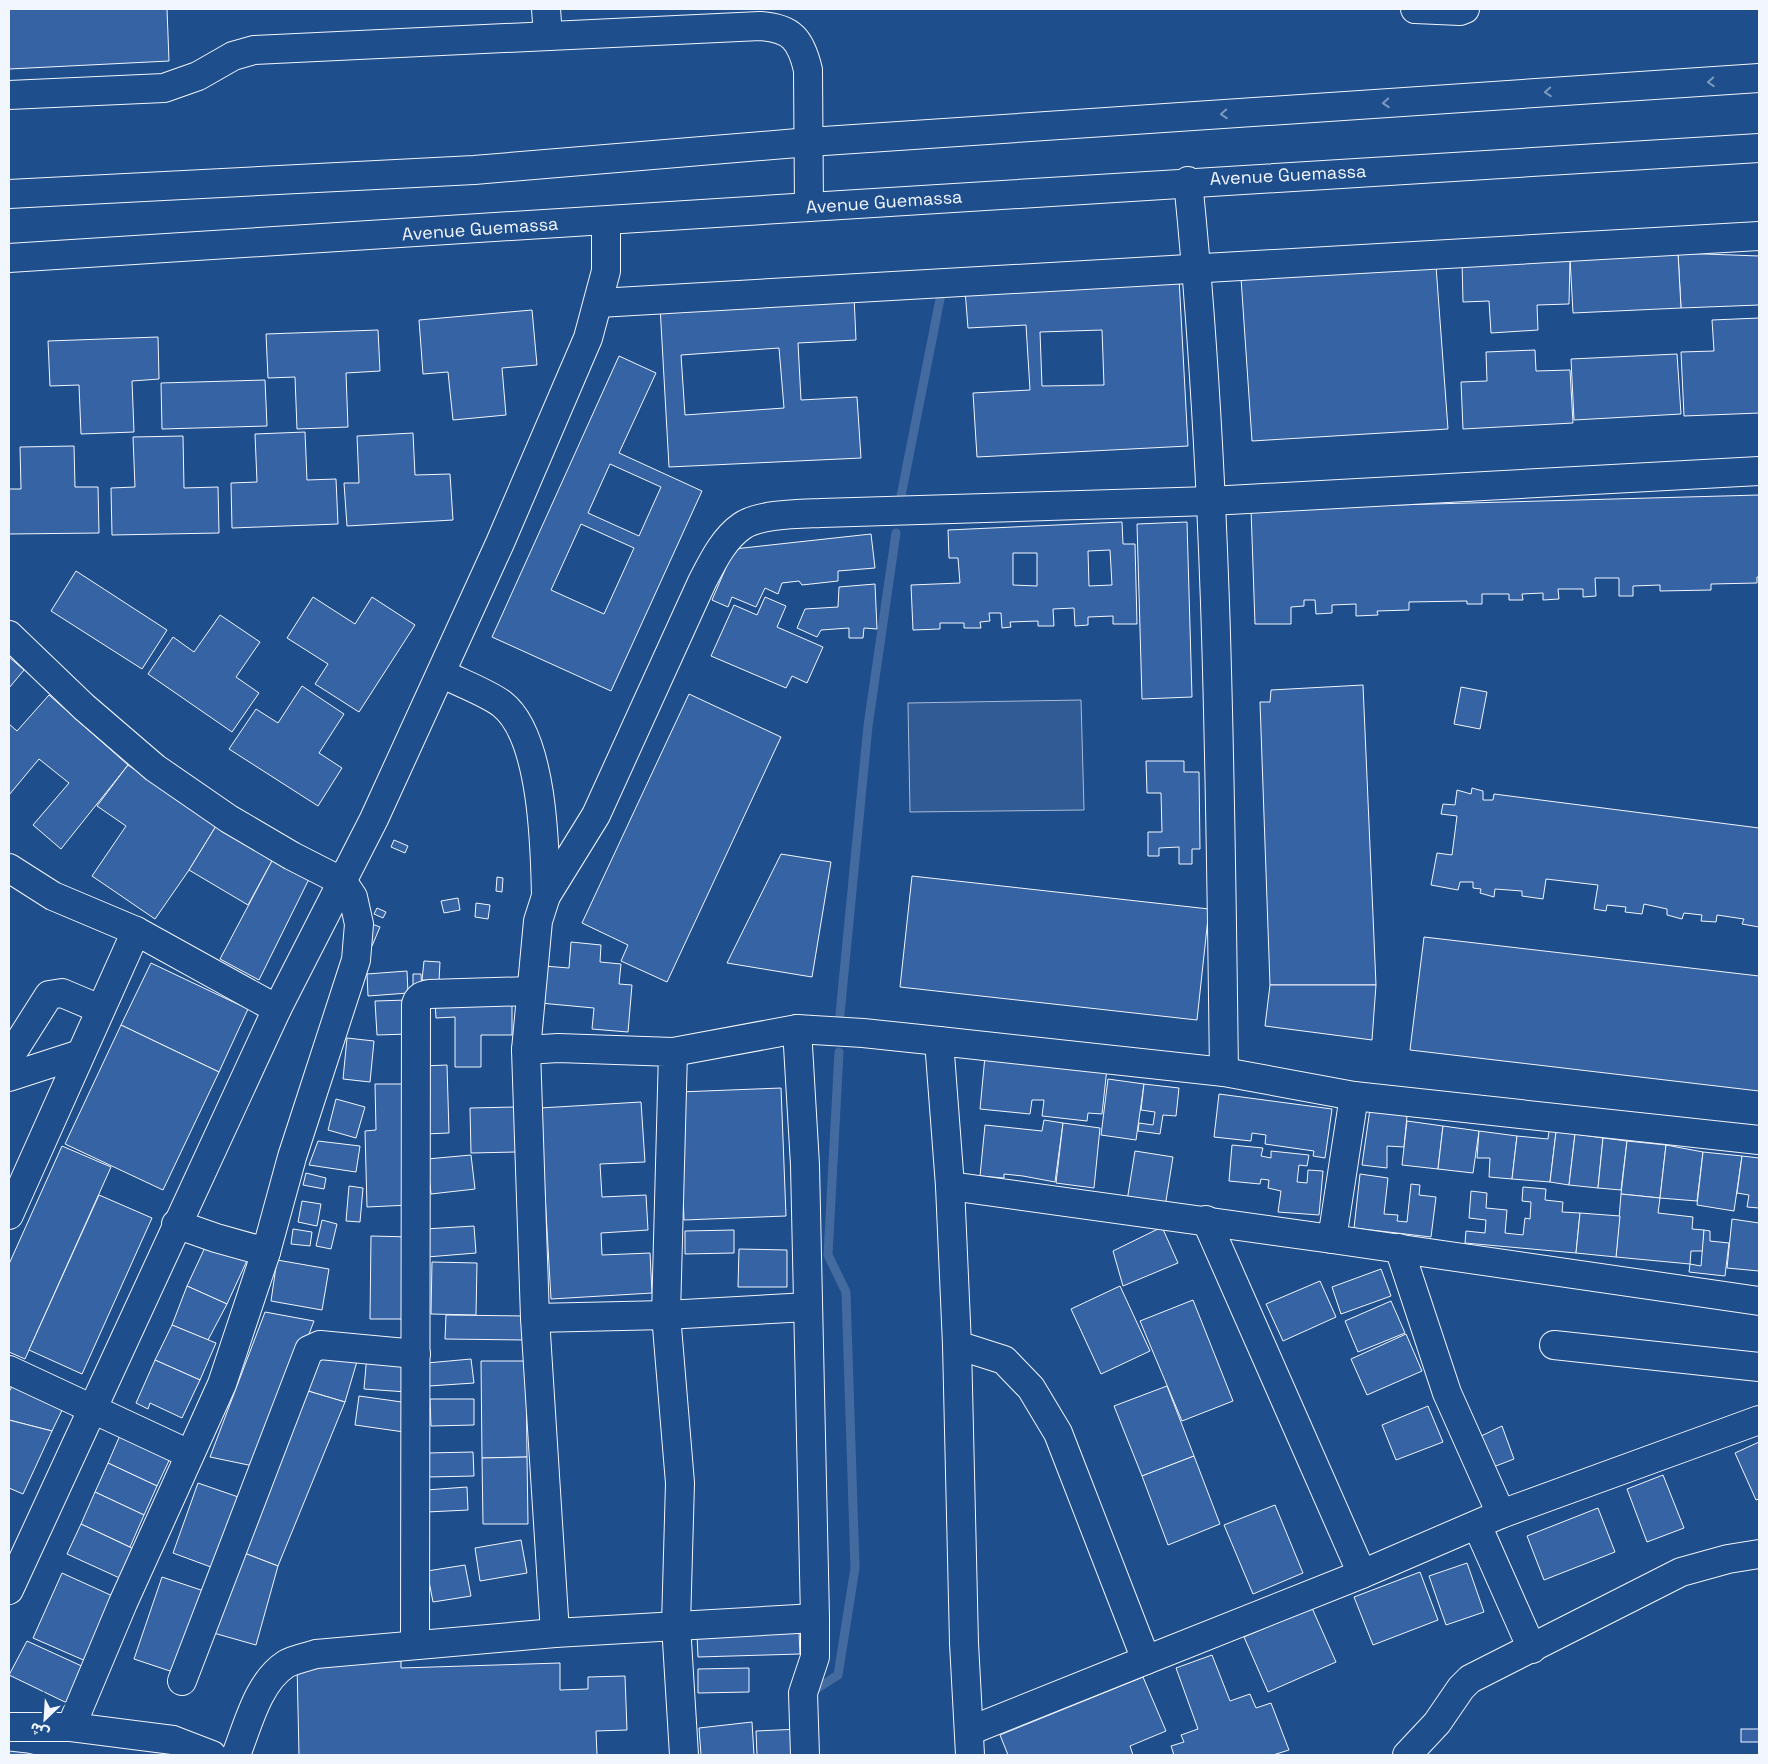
<svg xmlns="http://www.w3.org/2000/svg" width="1768" height="1764" font-family="'Space Grotesk','Noto Sans Arabic',sans-serif">
<style>
.built{fill:#305b95;stroke:#a8bbd7}
.lines{fill:none;stroke-linecap:round;stroke-linejoin:round}
.stream{stroke:#446ba0;stroke-width:9}
.building{fill:#3563a3;stroke:#f2f6ff;fill-rule:evenodd}
.street-casing{stroke:#f2f6ff;stroke-width:30}
.secondary-casing{stroke:#f2f6ff;stroke-width:30}
.street{stroke:#1f4e8c;stroke-width:28}
.secondary{stroke:#1f4e8c;stroke-width:28}
.oneway{stroke:#7e9ac0}
.labels{text-anchor:middle;stroke-width:4;stroke-linejoin:round;paint-order:stroke}
.street-label{font-size:18px;fill:#f2f6ff;stroke:#1f4e8c}
</style>
<rect width="100%" height="100%" fill="#1f4e8c"/>
<polygon class="built" points="1081,700 1084,810 910,812 908,703"/>
<g class="lines">
<g class="stream">
<polyline points="901,496 942,289"/>
<polyline points="840,1014 868,726 896,533"/>
<polyline points="810,1693 838,1675 855,1568 846,1292 828,1255 839,1052"/>
</g>
</g>
<g class="building">
<polygon points="9,9 167,9 169,61 9,69"/>
<polygon points="1678,253 1759,256 1759,305 1681,308"/>
<polygon points="1678,253 1681,308 1573,313 1570,258"/>
<polygon points="1570,258 1569,304 1537,305 1538,330 1491,333 1489,301 1463,302 1462,261"/>
<polygon points="1436,266 1448,429 1252,441 1241,278"/>
<path d="M1179,278l9,168 -211,11 -4,-64 57,-3 -4,-65 -58,3 -3,-38zM1102,330l2,55 -62,1 -2,-54z"/>
<path d="M854,296l2,44 -58,3 3,57 56,-3 4,61 -192,9 -9,-161zM779,348l5,60 -99,7 -4,-60z"/>
<polygon points="532,310 537,365 502,368 506,415 453,420 448,372 423,374 419,320"/>
<polygon points="1759,318 1759,413 1684,416 1681,352 1714,351 1712,320"/>
<polygon points="378,330 380,371 346,373 348,427 297,429 295,377 268,378 266,334"/>
<polygon points="158,337 159,379 132,381 134,432 81,434 79,385 50,386 48,341"/>
<polygon points="1535,350 1536,371 1570,370 1573,423 1463,429 1461,382 1487,381 1486,352"/>
<polygon points="1677,354 1681,414 1574,420 1571,359"/>
<path d="M619,356l37,17 -37,80 83,38 -91,200 -119,-54zM610,464l51,23 -22,49 -51,-23zM581,524l53,24 -30,66 -53,-24z"/>
<polygon points="265,380 267,426 162,429 161,383"/>
<polygon points="305,432 307,480 336,479 338,524 232,528 231,483 257,482 255,434"/>
<polygon points="413,433 415,475 450,474 453,520 347,526 344,483 359,483 357,436"/>
<polygon points="183,436 184,488 218,487 219,533 112,535 111,488 135,487 133,437"/>
<polygon points="74,446 75,487 98,487 99,533 9,534 9,489 21,489 20,447"/>
<polygon points="1759,495 1759,577 1757,577 1757,583 1711,584 1711,590 1660,591 1660,585 1633,586 1633,596 1619,596 1619,578 1595,578 1596,596 1583,597 1583,589 1558,589 1559,599 1543,600 1543,593 1522,594 1523,600 1509,600 1509,594 1482,594 1482,604 1467,604 1467,601 1409,602 1409,610 1377,611 1378,615 1356,616 1356,604 1332,605 1332,613 1316,614 1315,600 1304,600 1304,606 1291,607 1291,624 1255,624 1251,509"/>
<path d="M1122,522l1,22h12l2,80h-24v-8l-25,1v8l-13,1 -1,-18 -21,1 1,17h-16v-5l-28,1 1,5 -9,1 -1,-15h-12l1,8 -10,1 1,6h-17v-5h-24v6l-27,1 -2,-45 49,-2 -2,-25h-9l-1,-28zM1110,550l2,35 -23,1 -1,-35zM1013,553h24v33l-24,-1z"/>
<polygon points="1187,522 1192,697 1142,699 1137,524"/>
<polygon points="871,534 875,568 838,571 838,581 802,585 799,581 782,583 778,594 765,588 756,607 732,597 728,607 712,600 734,549"/>
<polygon points="76,571 167,630 142,669 51,611"/>
<polygon points="875,584 877,629 864,628 863,638 849,638 849,628 821,630 817,637 797,628 805,609 838,607 839,587"/>
<polygon points="313,597 355,624 372,597 415,625 359,712 315,684 328,664 287,638"/>
<polygon points="765,597 786,606 777,627 823,647 807,683 792,676 786,688 711,656 734,605 757,615"/>
<polygon points="220,615 260,642 236,677 259,693 232,732 148,674 173,637 194,652"/>
<polygon points="9,657 24,670 9,688"/>
<polygon points="1363,685 1376,985 1270,985 1260,702 1270,702 1271,690"/>
<polygon points="302,686 344,714 319,753 342,768 318,806 229,749 256,709 278,723"/>
<polygon points="1461,687 1487,692 1480,729 1454,724"/>
<polygon points="689,694 781,737 667,982 621,961 628,945 582,923"/>
<polygon points="49,695 128,765 61,849 33,825 69,783 39,759 9,795 9,724 17,731"/>
<polygon points="1146,761 1184,761 1184,772 1199,772 1200,849 1192,849 1192,864 1179,864 1179,847 1159,848 1159,856 1148,856 1148,832 1162,832 1161,793 1147,793"/>
<polygon points="128,765 216,826 189,870 155,919 92,876 126,826 97,806"/>
<polygon points="1472,788 1483,791 1483,800 1493,800 1494,794 1759,828 1759,927 1742,924 1744,919 1717,915 1716,922 1701,921 1702,915 1684,913 1682,919 1667,915 1667,909 1644,904 1642,914 1625,912 1626,907 1607,905 1606,911 1594,909 1598,885 1546,879 1543,899 1522,896 1522,891 1495,889 1494,897 1480,893 1481,889 1473,888 1473,882 1460,882 1458,890 1431,885 1437,853 1452,855 1457,816 1441,814 1443,804 1455,805 1457,790 1471,794"/>
<polygon points="216,826 273,859 248,905 189,870"/>
<polygon points="394,840 408,846 405,853 391,847"/>
<polygon points="781,854 831,862 812,977 727,963"/>
<polygon points="273,859 309,879 259,980 220,959"/>
<polygon points="912,876 1209,909 1197,1020 900,987"/>
<polygon points="497,877 503,878 502,892 496,891"/>
<polygon points="458,898 460,910 444,913 441,901"/>
<polygon points="476,903 490,905 488,919 475,917"/>
<polygon points="377,908 386,912 383,918 374,914"/>
<polygon points="372,924 380,927 372,946 365,942"/>
<polygon points="1424,937 1759,976 1759,1091 1410,1050"/>
<polygon points="571,942 601,945 600,962 621,964 619,984 632,985 628,1032 592,1029 594,1008 540,1003 544,966 569,968"/>
<polygon points="424,961 440,962 439,981 422,980"/>
<polygon points="151,963 248,1009 219,1072 121,1025"/>
<polygon points="407,971 408,993 368,996 367,974"/>
<polygon points="413,974 421,974 422,991 413,992"/>
<polygon points="1270,985 1376,985 1372,1040 1265,1026"/>
<polygon points="408,1000 409,1034 377,1035 375,1001"/>
<polygon points="512,1001 512,1035 481,1035 481,1067 455,1067 455,1017 436,1018 435,1002"/>
<polygon points="121,1025 219,1072 163,1190 65,1144"/>
<polygon points="347,1038 374,1041 370,1082 343,1079"/>
<polygon points="985,1056 1107,1068 1102,1114 1088,1113 1087,1121 1042,1116 1044,1100 1032,1100 1030,1114 980,1109"/>
<polygon points="447,1065 449,1133 424,1134 422,1066"/>
<polygon points="1108,1079 1144,1084 1136,1140 1101,1135"/>
<polygon points="375,1084 406,1084 410,1205 367,1207 365,1131 376,1130"/>
<polygon points="1144,1084 1179,1088 1176,1116 1163,1115 1160,1134 1138,1131 1139,1123 1153,1125 1155,1112 1141,1110"/>
<polygon points="781,1088 786,1216 684,1220 679,1092"/>
<polygon points="1219,1094 1332,1109 1325,1158 1313,1156 1314,1151 1265,1144 1266,1135 1252,1133 1251,1141 1214,1137"/>
<polygon points="336,1099 365,1107 356,1138 328,1130"/>
<polygon points="641,1102 645,1162 600,1164 602,1197 646,1195 648,1230 601,1233 602,1255 650,1253 652,1293 551,1299 540,1108"/>
<polygon points="516,1107 516,1152 471,1153 470,1108"/>
<polygon points="1370,1109 1407,1116 1404,1147 1387,1146 1387,1168 1362,1165"/>
<polygon points="1044,1120 1063,1123 1055,1182 1023,1176 1004,1174 1004,1178 980,1176 985,1125 1042,1131"/>
<polygon points="1407,1121 1443,1126 1438,1169 1402,1165"/>
<polygon points="1063,1123 1100,1128 1094,1188 1056,1183"/>
<polygon points="1443,1126 1479,1131 1473,1173 1438,1169"/>
<polygon points="1479,1131 1517,1136 1512,1179 1489,1177 1490,1158 1477,1158"/>
<polygon points="1549,1131 1556,1132 1550,1182 1512,1179 1517,1136 1548,1139"/>
<polygon points="1556,1132 1575,1134 1569,1185 1550,1182"/>
<polygon points="1575,1134 1603,1138 1598,1188 1569,1185"/>
<polygon points="1603,1138 1627,1141 1621,1190 1598,1188"/>
<polygon points="318,1141 360,1146 356,1172 309,1165"/>
<polygon points="1627,1141 1666,1145 1660,1198 1621,1194"/>
<polygon points="1232,1145 1263,1148 1261,1156 1271,1158 1271,1151 1309,1155 1307,1166 1299,1165 1297,1182 1307,1183 1308,1170 1323,1171 1319,1215 1278,1212 1281,1191 1268,1188 1269,1180 1261,1179 1260,1184 1229,1181"/>
<polygon points="1666,1145 1703,1152 1697,1201 1660,1198"/>
<polygon points="62,1146 111,1167 25,1359 9,1352 9,1264"/>
<polygon points="1135,1151 1173,1157 1165,1207 1127,1201"/>
<polygon points="1703,1152 1742,1156 1734,1211 1697,1205"/>
<polygon points="471,1155 475,1189 431,1194 427,1159"/>
<polygon points="1742,1156 1759,1158 1759,1208 1747,1207 1749,1195 1737,1193"/>
<polygon points="306,1173 326,1178 324,1189 303,1185"/>
<polygon points="1360,1174 1388,1178 1384,1214 1398,1215 1397,1221 1407,1222 1411,1184 1420,1185 1419,1195 1436,1197 1431,1237 1354,1228"/>
<polygon points="349,1186 363,1188 360,1222 346,1221"/>
<polygon points="1523,1187 1546,1189 1545,1200 1563,1202 1562,1212 1580,1213 1576,1253 1465,1243 1466,1231 1485,1233 1486,1220 1469,1218 1471,1191 1487,1193 1486,1208 1507,1210 1505,1233 1523,1235 1525,1218 1530,1219 1531,1202 1522,1201"/>
<polygon points="1621,1194 1660,1198 1658,1213 1693,1217 1692,1229 1704,1230 1703,1251 1691,1251 1690,1264 1616,1257"/>
<polygon points="99,1195 152,1218 82,1374 29,1350"/>
<polygon points="302,1201 321,1204 317,1226 298,1222"/>
<polygon points="1580,1213 1620,1216 1616,1257 1576,1253"/>
<polygon points="1732,1219 1759,1223 1759,1271 1727,1268"/>
<polygon points="322,1220 337,1224 331,1249 316,1246"/>
<polygon points="474,1226 476,1253 427,1257 425,1229"/>
<polygon points="1162,1227 1178,1263 1123,1286 1113,1251"/>
<polygon points="293,1229 312,1232 310,1246 291,1244"/>
<polygon points="734,1230 734,1253 685,1254 685,1231"/>
<polygon points="1704,1230 1710,1231 1710,1241 1729,1243 1725,1276 1689,1272 1690,1264 1701,1266"/>
<polygon points="371,1236 412,1237 411,1319 370,1319"/>
<polygon points="208,1241 250,1254 227,1304 187,1286"/>
<polygon points="739,1249 787,1250 787,1287 738,1287"/>
<polygon points="277,1260 329,1269 322,1310 271,1301"/>
<polygon points="432,1262 477,1263 476,1315 431,1314"/>
<polygon points="1381,1269 1391,1296 1341,1314 1332,1287"/>
<polygon points="1320,1281 1336,1317 1283,1341 1266,1304"/>
<polygon points="187,1286 227,1304 208,1340 172,1325"/>
<polygon points="1120,1286 1150,1351 1101,1374 1071,1309"/>
<polygon points="1193,1300 1233,1401 1182,1421 1140,1321"/>
<polygon points="1391,1301 1405,1333 1358,1352 1345,1321"/>
<polygon points="265,1312 314,1321 258,1467 210,1457"/>
<polygon points="446,1315 525,1316 525,1340 445,1339"/>
<polygon points="172,1325 216,1343 200,1380 155,1360"/>
<polygon points="1406,1334 1422,1371 1367,1395 1351,1359"/>
<polygon points="320,1347 358,1358 345,1402 308,1391"/>
<polygon points="367,1354 410,1357 407,1392 364,1389"/>
<polygon points="471,1359 474,1383 429,1386 427,1363"/>
<polygon points="155,1360 200,1380 182,1418 150,1403 148,1409 136,1403"/>
<polygon points="481,1361 526,1361 527,1457 482,1458"/>
<polygon points="16,1378 66,1402 52,1431 9,1420 9,1392"/>
<polygon points="1167,1386 1194,1456 1142,1476 1114,1406"/>
<polygon points="308,1391 345,1402 278,1566 239,1551"/>
<polygon points="359,1396 409,1403 404,1432 355,1425"/>
<polygon points="430,1399 474,1399 474,1425 431,1426"/>
<polygon points="1428,1406 1443,1442 1396,1460 1382,1425"/>
<polygon points="9,1420 52,1431 23,1494 9,1488"/>
<polygon points="1502,1426 1514,1459 1488,1469 1477,1438"/>
<polygon points="121,1433 174,1450 157,1486 108,1463"/>
<polygon points="1759,1442 1759,1499 1756,1500 1735,1453"/>
<polygon points="473,1452 474,1476 428,1477 428,1453"/>
<polygon points="1194,1456 1220,1524 1168,1545 1142,1476"/>
<polygon points="527,1457 528,1524 483,1524 482,1458"/>
<polygon points="108,1463 157,1486 144,1515 95,1492"/>
<polygon points="1663,1475 1684,1528 1647,1542 1627,1489"/>
<polygon points="198,1483 244,1499 219,1570 173,1553"/>
<polygon points="467,1487 468,1510 427,1512 426,1490"/>
<polygon points="95,1492 144,1515 130,1547 81,1524"/>
<polygon points="1275,1505 1303,1573 1253,1594 1224,1525"/>
<polygon points="1598,1508 1615,1552 1544,1580 1527,1536"/>
<polygon points="81,1524 138,1551 124,1580 67,1554"/>
<polygon points="521,1540 527,1573 480,1581 475,1548"/>
<polygon points="239,1551 278,1566 256,1645 210,1632"/>
<polygon points="1467,1563 1484,1612 1446,1625 1429,1576"/>
<polygon points="465,1565 471,1596 433,1602 427,1571"/>
<polygon points="1420,1572 1438,1620 1373,1645 1354,1597"/>
<polygon points="62,1573 117,1598 88,1662 33,1638"/>
<polygon points="162,1577 210,1593 182,1675 134,1659"/>
<polygon points="1312,1608 1336,1662 1268,1692 1244,1637"/>
<polygon points="799,1632 800,1654 698,1657 697,1635"/>
<polygon points="27,1641 86,1668 67,1703 9,1675"/>
<polygon points="1212,1655 1230,1701 1250,1694 1256,1708 1271,1703 1289,1750 1273,1755 1174,1755 1171,1746 1184,1742 1181,1735 1198,1729 1176,1668"/>
<polygon points="401,1661 401,1668 560,1663 560,1690 588,1689 588,1677 625,1676 627,1730 596,1731 597,1755 299,1755 297,1664"/>
<polygon points="749,1668 749,1692 698,1693 698,1669"/>
<polygon points="1143,1677 1166,1731 1130,1746 1133,1755 1008,1755 1000,1735"/>
<polygon points="752,1722 754,1755 701,1755 699,1728"/>
<polygon points="801,1729 802,1755 757,1755 756,1731"/>
<rect x="1741" y="1729" width="18" height="13"/>
<polygon points="9,1751 27,1753 36,1755 9,1755"/>
</g>
<g class="lines">
<g class="street-casing">
<g id="street">
<polyline points="546,9 548,36"/>
<polyline points="1415,9 1460,11 1465,9"/>
<path d="M9,95l155,-7 34,-12 35,-20 21,-6 506,-24c32,2 41,14 48,44l1,137"/>
<path d="M1188,181c30,296 32,594 36,891"/>
<polyline points="9,194 474,170 809,142 1759,78"/>
<polyline points="599,303 1759,236"/>
<polyline points="9,635 84,707 155,768 229,819 292,856 343,882 353,897 359,924 356,960 292,1157 266,1252 222,1384 123,1603 71,1727"/>
<path d="M441,673c17,9 47,20 61,31 41,32 43,143 44,192"/>
<polyline points="9,868 53,896 136,931 277,1009"/>
<polyline points="797,1029 805,1165 815,1618 815,1657 803,1693 805,1755"/>
<polyline points="526,1050 558,1048 673,1052 666,1315 680,1483 676,1625 684,1755"/>
<polyline points="673,1052 797,1029 863,1033 939,1041"/>
<polyline points="9,1058 49,995 62,993 100,1009"/>
<polyline points="9,1077 80,1054"/>
<polyline points="950,1186 1332,1239 1354,1096"/>
<polyline points="9,1215 136,931"/>
<polyline points="1206,1220 1362,1574"/>
<polyline points="176,1224 216,1238 266,1252"/>
<polyline points="1332,1239 1759,1301"/>
<polyline points="1399,1248 1447,1393 1501,1514"/>
<polyline points="535,1318 666,1315 808,1307"/>
<polyline points="957,1345 1004,1360 1031,1388 1058,1433 1146,1660 969,1731"/>
<polyline points="1554,1345 1759,1367"/>
<polyline points="9,1370 189,1454"/>
<polyline points="1477,1525 1532,1649"/>
<polyline points="9,1590 277,1009 374,819 500,543 588,338 606,271 606,221"/>
<path d="M555,1633l-20,-315 -9,-268 12,-129 8,-25 50,-81 106,-233c10,-19 21,-43 40,-56 17,-12 57,-12 79,-13l389,-12 549,-30"/>
<path d="M415,1645l1,-641c2,-7 6,-9 13,-10l101,-3"/>
<polyline points="1146,1660 1362,1574 1501,1514 1759,1420"/>
<polyline points="182,1681 309,1350 320,1345 416,1354"/>
<polyline points="9,1727 71,1727 173,1740 212,1755"/>
<path d="M236,1755c12,-30 22,-73 50,-91 9,-5 21,-7 30,-10l239,-21 260,-15"/>
<polyline points="970,1755 964,1643 957,1345 950,1186 939,1041 1224,1072 1354,1096 1759,1140"/>
<polyline points="1407,1755 1437,1723 1461,1688 1470,1679 1681,1572 1728,1559 1759,1554"/>
</g>
</g>
<g class="secondary-casing">
<path id="secondary" d="M9,258c583,-36 1167,-76 1750,-110"/>
</g>
<use href="#street" class="street"/>
<use href="#secondary" class="secondary"/>
</g>
<defs><path id="oneway-chevron" d="M-2-3.5L2.5 0L-2 3.5" fill="none" stroke-width="1.6" stroke-linecap="round" stroke-linejoin="round" transform="scale(1.25)"/></defs>
<g class="oneway">
<use href="#oneway-chevron" transform="translate(1711 82) rotate(176)"/>
<use href="#oneway-chevron" transform="translate(1548 92) rotate(176)"/>
<use href="#oneway-chevron" transform="translate(1386 103) rotate(176)"/>
<use href="#oneway-chevron" transform="translate(1224 114) rotate(176)"/>
</g>
<g class="labels">
<g class="street-label">
<text transform="translate(1288 175) rotate(-3)" y="6">Avenue Guemassa</text>
<text transform="translate(884 202) rotate(-4)" y="6">Avenue Guemassa</text>
<text transform="translate(480 229) rotate(-4)" y="6">Avenue Guemassa</text>
</g>
</g>
<rect width="1768" height="1764" fill="none" stroke="#f2f6ff" stroke-width="20"/>
<g transform="translate(45 1719) rotate(205)" stroke="#1f4e8c" stroke-width="4" paint-order="stroke">
<path d="M0-4L9 19L0 12L-9 19Z" fill="#f2f6ff"/>
<text y="-8" font-size="14" font-weight="bold" text-anchor="middle" fill="#f2f6ff">ش</text>
</g>
</svg>
